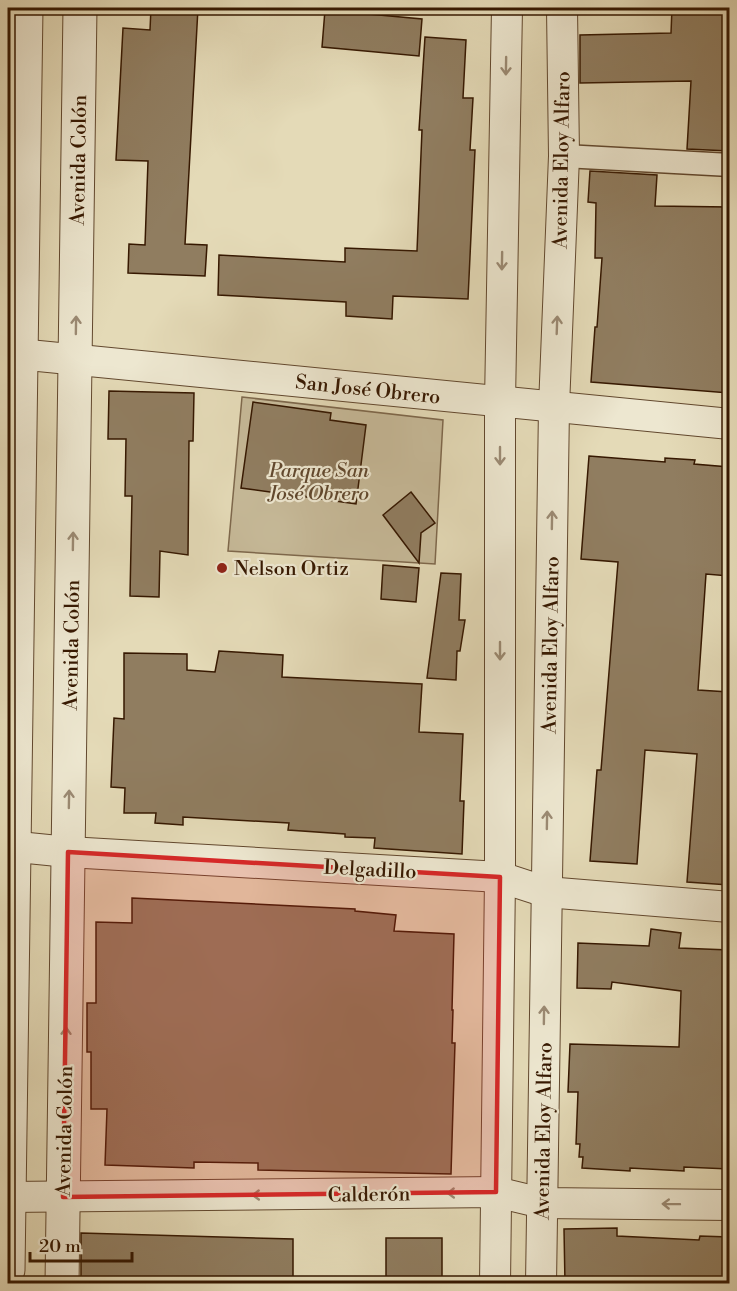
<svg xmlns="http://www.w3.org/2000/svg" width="737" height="1291" font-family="'Libre Bodoni',serif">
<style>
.green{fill:#c6b998;stroke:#7e684c;stroke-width:1.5}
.building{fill:#907d60;stroke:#361801;stroke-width:1.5}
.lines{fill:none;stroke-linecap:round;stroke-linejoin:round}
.pedestrian-casing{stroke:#62482e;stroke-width:25}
.minor-casing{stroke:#62482e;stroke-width:32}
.tertiary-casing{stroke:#62482e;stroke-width:35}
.pedestrian{stroke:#ede7d0;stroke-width:22}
.minor{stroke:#ede7d0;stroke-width:30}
.tertiary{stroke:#ede7d0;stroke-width:33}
.oneway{stroke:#9b8a73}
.marked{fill:#d62828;fill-opacity:0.2;stroke:#d62828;stroke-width:4.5;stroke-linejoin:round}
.poi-dot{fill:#8f2418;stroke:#ede7d0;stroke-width:2}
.labels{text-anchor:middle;stroke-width:4.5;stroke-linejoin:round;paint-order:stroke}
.street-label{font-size:20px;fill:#361801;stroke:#ede7d0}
.park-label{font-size:20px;font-style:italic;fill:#61482e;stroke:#ede7d0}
.poi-label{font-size:20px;fill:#361801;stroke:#ede7d0;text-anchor:start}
</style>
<rect width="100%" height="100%" fill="#e4dab7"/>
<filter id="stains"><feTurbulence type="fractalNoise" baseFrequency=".00333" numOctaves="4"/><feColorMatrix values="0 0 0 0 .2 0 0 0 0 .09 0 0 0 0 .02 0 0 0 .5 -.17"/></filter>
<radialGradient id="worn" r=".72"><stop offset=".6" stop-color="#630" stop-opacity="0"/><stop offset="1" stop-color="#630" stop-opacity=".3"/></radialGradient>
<polygon class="green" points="242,397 443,420 435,564 228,551"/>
<g class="building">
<polygon points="151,8 198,8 185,244 207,245 205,276 128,273 129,244 145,245 148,161 116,160 123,28 150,30"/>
<polygon points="672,8 729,8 729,151 687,149 691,81 580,83 580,35 671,33"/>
<polygon points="325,10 422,19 419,56 322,47"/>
<polygon points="425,37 466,40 463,98 473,98 470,150 475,150 468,299 393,296 392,319 346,316 346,302 218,295 219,255 345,262 345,248 417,251 422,130 419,130"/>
<polygon points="590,171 657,175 655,206 729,207 729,393 591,382 595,327 597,327 602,258 595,258 596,203 588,202"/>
<polygon points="109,391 194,393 193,441 189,441 188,555 160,551 159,597 130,596 132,496 125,496 126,439 108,439"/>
<polygon points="253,402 331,413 330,420 366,425 356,504 241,488"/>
<polygon points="589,456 665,462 665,458 695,460 694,464 729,467 729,576 706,574 698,690 729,692 729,885 687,882 697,754 645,750 637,864 590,861 597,770 601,770 618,562 581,559"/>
<polygon points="411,492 435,523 421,533 419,563 383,515"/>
<polygon points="383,565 419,568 416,602 381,599"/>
<polygon points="441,573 461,574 459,620 465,620 460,651 457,651 456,680 427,678"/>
<polygon points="219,651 283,655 282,677 422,684 419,732 463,734 460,801 464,801 462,854 374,848 375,838 345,837 345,834 288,830 289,823 183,817 183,825 155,823 156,813 124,813 125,788 111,787 114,718 124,719 124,653 187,654 187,670 215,672"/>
<polygon points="132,898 355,909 355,911 396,915 394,931 454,934 452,1010 453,1010 452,1043 455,1043 454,1075 451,1174 258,1170 258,1163 194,1162 194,1168 105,1165 107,1109 91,1109 91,1052 87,1052 87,1003 96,1003 96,922 132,923"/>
<polygon points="651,929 681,933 679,948 729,950 729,1169 684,1167 684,1171 630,1168 630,1171 582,1168 583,1157 579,1157 580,1144 576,1144 578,1092 568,1092 570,1044 679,1047 681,991 612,982 611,989 577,988 578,943 649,946"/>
<polygon points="617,1228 617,1236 699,1240 700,1236 729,1237 729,1283 700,1281 701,1284 565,1284 564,1229"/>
<polygon points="81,1233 293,1239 293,1284 81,1284"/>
<rect x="386" y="1238" width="56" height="46"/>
</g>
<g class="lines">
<g class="pedestrian-casing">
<polyline id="pedestrian" points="564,156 730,165"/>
</g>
<g class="minor-casing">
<g id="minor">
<polyline points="8,353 730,424"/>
<polyline points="8,846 68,852 500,877 546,892 730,907"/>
<polyline points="8,1197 496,1192 542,1203 730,1205"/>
<polyline points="495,1284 500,877 500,402 507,8"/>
<polyline points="541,1284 554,407 564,156 562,8"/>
</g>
</g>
<g class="tertiary-casing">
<g id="tertiary">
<polyline points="8,1270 26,8"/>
<polyline points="62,1284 80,8"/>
</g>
</g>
<use href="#pedestrian" class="pedestrian"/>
<use href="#minor" class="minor"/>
<use href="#tertiary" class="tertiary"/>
</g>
<defs><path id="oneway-shaft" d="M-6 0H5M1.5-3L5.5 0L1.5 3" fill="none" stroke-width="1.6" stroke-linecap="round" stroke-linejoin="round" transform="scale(1.5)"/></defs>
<g class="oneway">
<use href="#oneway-shaft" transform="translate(506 66) rotate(91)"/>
<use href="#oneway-shaft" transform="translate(502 261) rotate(91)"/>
<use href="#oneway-shaft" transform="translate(76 325) rotate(-89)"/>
<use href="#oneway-shaft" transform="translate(557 325) rotate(-88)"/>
<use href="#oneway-shaft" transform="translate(500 456) rotate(90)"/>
<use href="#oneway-shaft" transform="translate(552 520) rotate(-89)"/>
<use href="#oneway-shaft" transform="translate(73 541) rotate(-89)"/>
<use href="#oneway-shaft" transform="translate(500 651) rotate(90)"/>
<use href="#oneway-shaft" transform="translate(69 799) rotate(-89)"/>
<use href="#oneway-shaft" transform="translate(547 820) rotate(-89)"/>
<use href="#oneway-shaft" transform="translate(544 1015) rotate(-89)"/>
<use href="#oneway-shaft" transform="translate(66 1036) rotate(-89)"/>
<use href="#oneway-shaft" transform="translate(456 1193) rotate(179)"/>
<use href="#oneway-shaft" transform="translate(261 1195) rotate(179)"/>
<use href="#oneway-shaft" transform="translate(671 1204) rotate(-179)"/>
</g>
<path class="marked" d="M68,852l432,25 -4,315 -433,5z"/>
<circle class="poi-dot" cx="222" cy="568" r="6"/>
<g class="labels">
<g class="street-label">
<text transform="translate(78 160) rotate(-89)" y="7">Avenida Colón</text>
<text transform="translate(561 160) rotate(-89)" y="7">Avenida Eloy Alfaro</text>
<text transform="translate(368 389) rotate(6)" y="7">San José Obrero</text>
<text transform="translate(71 645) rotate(-89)" y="7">Avenida Colón</text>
<text transform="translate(550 645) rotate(-89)" y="7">Avenida Eloy Alfaro</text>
<text transform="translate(370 869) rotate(3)" y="7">Delgadillo</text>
<text transform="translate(64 1131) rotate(-89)" y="7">Avenida Colón</text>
<text transform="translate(543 1131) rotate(-89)" y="7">Avenida Eloy Alfaro</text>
<text transform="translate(369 1194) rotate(-1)" y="7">Calderón</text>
</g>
<g class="park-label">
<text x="319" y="477">Parque San<tspan x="319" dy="23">José Obrero</tspan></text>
</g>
<g class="poi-label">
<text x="234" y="575">Nelson Ortiz</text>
</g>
</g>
<rect width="737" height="1291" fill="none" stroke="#e4dab7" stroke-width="30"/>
<rect x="9" y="9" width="719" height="1273" fill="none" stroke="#361801" stroke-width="3"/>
<rect x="15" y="15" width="707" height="1261" fill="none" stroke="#361801" stroke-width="1.5"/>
<path d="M30 1252v9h102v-9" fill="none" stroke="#361801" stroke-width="3"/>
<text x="39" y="1252" font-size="18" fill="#361801" stroke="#ede7d0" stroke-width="4.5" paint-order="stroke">20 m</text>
<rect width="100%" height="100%" filter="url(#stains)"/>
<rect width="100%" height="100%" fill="url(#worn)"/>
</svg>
